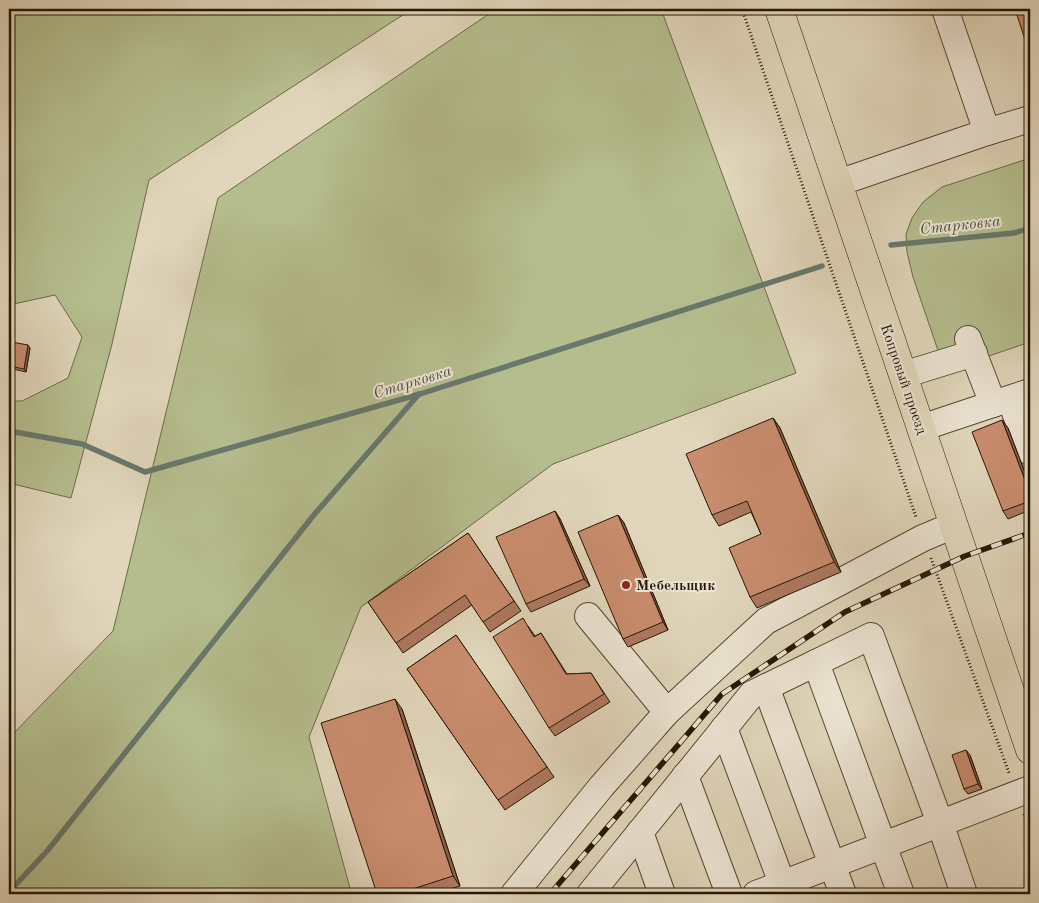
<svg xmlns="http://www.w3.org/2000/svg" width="1039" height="903" font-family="'Old Standard TT',serif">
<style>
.green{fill:#b5bd8e;stroke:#6d6a48}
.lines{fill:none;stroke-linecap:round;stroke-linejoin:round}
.stream{stroke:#68786d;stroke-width:5.5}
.minor-casing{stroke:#544731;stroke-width:28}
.major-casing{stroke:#251703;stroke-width:29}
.path{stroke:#251703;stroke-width:3;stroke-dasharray:1 2.5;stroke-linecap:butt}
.minor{stroke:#ece4d3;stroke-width:26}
.major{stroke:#e1d6bb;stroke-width:28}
.rail-casing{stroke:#251703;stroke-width:5.5}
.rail{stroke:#ece4d3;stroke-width:4;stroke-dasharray:11;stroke-linecap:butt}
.wall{fill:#ad785f;stroke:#251703}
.shaded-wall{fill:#8d624d;stroke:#251703}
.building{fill:#c98c6e;stroke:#251703}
.poi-dot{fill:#8f2418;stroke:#ece4d3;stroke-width:2}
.labels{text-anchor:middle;stroke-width:4;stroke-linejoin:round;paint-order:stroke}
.street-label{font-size:15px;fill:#251703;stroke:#ece4d3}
.poi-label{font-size:15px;font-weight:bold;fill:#251703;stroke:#ece4d3;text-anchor:start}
.water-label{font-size:16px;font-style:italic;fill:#4c4f41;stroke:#ece4d3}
</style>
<rect width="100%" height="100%" fill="#e1d6bb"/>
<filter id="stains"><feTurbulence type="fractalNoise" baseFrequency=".004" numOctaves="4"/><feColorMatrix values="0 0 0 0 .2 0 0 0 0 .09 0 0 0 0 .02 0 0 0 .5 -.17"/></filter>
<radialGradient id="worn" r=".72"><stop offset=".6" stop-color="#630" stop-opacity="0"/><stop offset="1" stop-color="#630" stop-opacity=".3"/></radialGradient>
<g class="green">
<polygon points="9,9 412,9 149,180 112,344 71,498 9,483 9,401 22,401 68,378 82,337 55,295 9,305"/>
<polygon points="496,9 661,9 796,373 553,464 361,607 309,737 351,892 347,894 9,894 9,738 113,631 218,198"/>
<polygon points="1030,158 1030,342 945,371 913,277 907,252 906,234 912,218 923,202 942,187"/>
</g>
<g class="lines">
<g class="stream">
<polyline points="891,245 1014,233 1030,228"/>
<polyline points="9,431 82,444 145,472 420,394 822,266"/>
<polyline points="9,892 48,850 313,516 419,394"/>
</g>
<g class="minor-casing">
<g id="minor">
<polyline points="987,132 1030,119"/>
<polyline points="838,183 987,132 945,9"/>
<polyline points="968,339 993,404 1030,392"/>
<polyline points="903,375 974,353"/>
<polyline points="1010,399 1030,452"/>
<polyline points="921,428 993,404"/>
<polyline points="588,616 667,712"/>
<polyline points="816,663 901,894"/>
<polyline points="766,687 843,894"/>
<polyline points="724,728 786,894"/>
<polyline points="685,776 729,894"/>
<polyline points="640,832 662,894"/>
<polyline points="514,894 601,787 667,712 766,621 923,538 954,525"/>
<polyline points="590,894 752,694 871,636 940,823 964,894"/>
<polyline points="756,894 1030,789"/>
</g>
</g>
<g class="major-casing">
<polyline id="major" points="779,9 1030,750"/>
</g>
<g class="path">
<polyline points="742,9 916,517"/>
<polyline points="931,558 1009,773"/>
<polyline points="1024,814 1030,833"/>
</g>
<use href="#minor" class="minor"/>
<use href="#major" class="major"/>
<g class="rail-casing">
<polyline id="rail" points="550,894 722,694 845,612 965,556 1030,533"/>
</g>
<use href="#rail" class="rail"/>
</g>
<g class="wall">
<polygon points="30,348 26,372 9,368 9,359"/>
<polygon points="773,418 780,428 841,572 757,608 750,597 761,534 751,512 719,526 712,515"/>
<polygon points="1002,420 1008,428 1030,486 1030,510 1008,519 1003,511"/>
<polygon points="555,511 560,519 590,586 531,612 526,604"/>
<polygon points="618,515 624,523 668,630 628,647 623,639"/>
<polygon points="468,533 521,611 490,632 472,605 403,653 368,602"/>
<polygon points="528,626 535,636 541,633 567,674 591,673 610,702 555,736 549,728"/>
<polygon points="456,635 554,777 505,810 407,669"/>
<polygon points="402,709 460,886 435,894 377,894"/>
<polygon points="970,755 982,789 968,794 964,789"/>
</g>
<g class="shaded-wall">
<polygon points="28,345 30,348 26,372 24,369"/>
<polygon points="773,418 780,428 841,572 834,562"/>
<polygon points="1002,420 1008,428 1030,486 1030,493"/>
<polygon points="555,511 560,519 590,586 584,579"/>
<polygon points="618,515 624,523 668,630 663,622"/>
<polygon points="395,699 402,709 460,886 453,876"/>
<polygon points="966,750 970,755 982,789 978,784"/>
</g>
<g class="building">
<polygon points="1015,9 1030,9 1030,55"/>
<polygon points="12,342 28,345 24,369 9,366 9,359"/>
<polygon points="773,418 834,562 750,597 729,548 761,534 747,501 712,515 686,454"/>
<polygon points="1002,420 1030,493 1030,501 1003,511 972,432"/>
<polygon points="555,511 584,579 526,604 496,537"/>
<polygon points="618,515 663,622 623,639 578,532"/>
<polygon points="468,533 514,601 483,622 465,595 396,643 368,602"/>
<polygon points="523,618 534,637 541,633 566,674 591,673 604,694 549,728 493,637"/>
<polygon points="456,635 547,767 498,800 407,669"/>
<polygon points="395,699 453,876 397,894 377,894 321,723"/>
<polygon points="966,750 978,784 964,789 952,755"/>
</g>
<circle class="poi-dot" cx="626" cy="585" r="5"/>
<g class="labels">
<g class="street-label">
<text transform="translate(904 379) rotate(71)" y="5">Копровый проезд</text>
</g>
<g class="poi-label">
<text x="636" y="590">Мебельщик</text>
</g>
<g class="water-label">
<text transform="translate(960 224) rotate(-6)" y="6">Старковка</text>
<text transform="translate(412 381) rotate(-17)" y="6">Старковка</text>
</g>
</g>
<rect width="1039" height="903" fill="none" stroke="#e1d6bb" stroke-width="30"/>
<rect x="10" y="10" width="1019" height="883" fill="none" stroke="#251703" stroke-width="2.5"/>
<rect x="15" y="15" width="1009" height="873" fill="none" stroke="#251703"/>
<rect width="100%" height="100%" filter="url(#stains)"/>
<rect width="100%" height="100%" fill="url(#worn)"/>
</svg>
